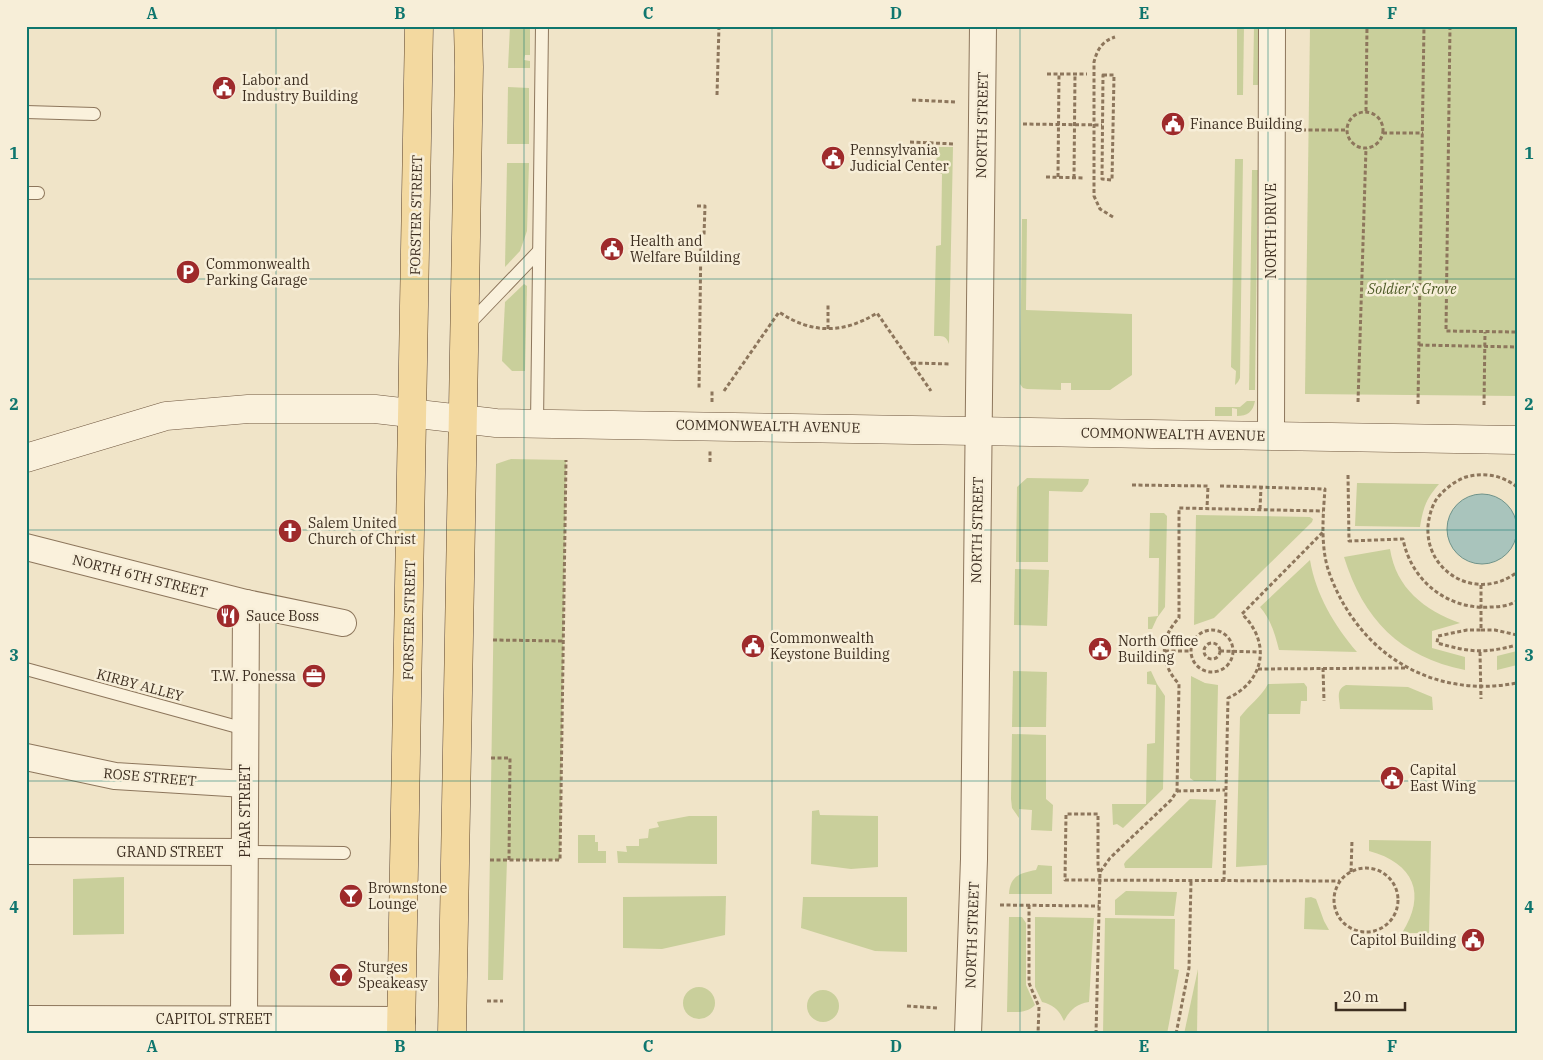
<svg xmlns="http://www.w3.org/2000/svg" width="1543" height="1060" font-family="'IBM Plex Serif',serif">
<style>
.green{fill:#c9cf9b}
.water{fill:#a9c4bc;stroke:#6f938a}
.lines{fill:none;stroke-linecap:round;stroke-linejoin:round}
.lane-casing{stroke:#8d765c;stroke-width:14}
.street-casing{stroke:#8d765c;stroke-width:28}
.secondary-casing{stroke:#6f573f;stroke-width:29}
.primary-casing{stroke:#5b4430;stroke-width:29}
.path{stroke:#8d765c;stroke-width:3;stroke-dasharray:4 2.5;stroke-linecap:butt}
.lane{stroke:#faf1dc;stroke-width:12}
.street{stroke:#faf1dc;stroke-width:26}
.secondary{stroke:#faf1dc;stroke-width:28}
.primary{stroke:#f3d9a0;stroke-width:28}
.grid{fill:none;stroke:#0f766e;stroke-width:1;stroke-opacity:0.55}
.labels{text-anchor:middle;stroke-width:5;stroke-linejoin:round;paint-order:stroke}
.poi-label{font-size:14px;fill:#3d2e20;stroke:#f7eed8;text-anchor:start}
.street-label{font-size:14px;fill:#3d2e20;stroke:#f7eed8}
.park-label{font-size:14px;font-style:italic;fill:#4d5a26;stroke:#f7eed8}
.neatline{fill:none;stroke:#0f766e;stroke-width:2}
.grid-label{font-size:16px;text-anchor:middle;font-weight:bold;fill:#0f766e}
</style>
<rect width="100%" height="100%" fill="#f0e4c8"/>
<g class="green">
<polygon points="510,26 530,26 530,55 525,55 524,60 530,61 530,68 508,68"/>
<polygon points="1237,26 1244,26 1243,95 1237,95"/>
<polygon points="1254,26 1260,26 1259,85 1253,85"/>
<polygon points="1310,26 1517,26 1517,396 1305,394"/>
<polygon points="508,87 529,88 529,144 507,144"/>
<path d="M937,147h16l-4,197c-3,-9 -7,-8 -15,-8l2,-90 5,-1 1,-71 -6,-1z"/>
<polygon points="1235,159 1243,159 1240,378 1238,382 1235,385 1236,371 1231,367"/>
<polygon points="507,163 529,163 527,231 520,251 505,267"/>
<polygon points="1252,170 1258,170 1255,390 1249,390"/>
<polygon points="1022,219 1027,219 1026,310 1132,314 1132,375 1110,390 1071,390 1071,383 1061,383 1061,390 1027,389 1023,388 1020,384"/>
<polygon points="524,284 527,286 525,371 512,371 502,361 505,302"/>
<path d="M1247,401h8c-2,11 -8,15 -18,15v-7l-5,-1v8h-17v-9h25z"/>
<polygon points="511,459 566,460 560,860 507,860 503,980 488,980 496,464"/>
<polygon points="1027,478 1089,479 1088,484 1082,492 1049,491 1048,562 1016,562 1017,487"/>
<path d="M1357,483l82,1c-13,15 -16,24 -19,43l-65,-1z"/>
<polygon points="1150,513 1164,513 1167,516 1165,607 1157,618 1152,629 1148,629 1148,617 1158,616 1159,558 1149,558"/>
<polygon points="1196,515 1310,517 1313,519 1312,522 1214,618 1194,625"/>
<path d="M1390,549c6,39 34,61 70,74l-28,8v17l33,9v13c-65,-13 -102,-51 -121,-113z"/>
<path d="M1310,560c6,35 24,65 47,92l-78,-2c-4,-16 -8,-30 -19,-43z"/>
<polygon points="1015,569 1049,570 1047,626 1014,625"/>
<polygon points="1517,651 1517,665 1497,670 1497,656"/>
<polygon points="1013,671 1047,672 1046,727 1012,727"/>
<polygon points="1151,671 1157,684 1165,696 1163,789 1123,828 1117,824 1113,825 1112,804 1146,804 1147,744 1155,743 1156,685 1147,684 1147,672"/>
<polygon points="1191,676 1205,683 1218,685 1216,781 1194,781 1190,778"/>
<path d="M1304,683l3,4v14h-6l-1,13h-32l-1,151 -31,2 4,-150c9,-12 21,-20 28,-33z"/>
<path d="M1346,685l62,2 24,10 1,13 -93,-1c0,-10 -5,-19 6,-24z"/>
<polygon points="1012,734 1046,735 1046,799 1053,805 1052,831 1031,830 1032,810 1019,809 1019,818 1012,808 1011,799"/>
<polygon points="1190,799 1216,800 1212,868 1125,868 1124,864 1126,861"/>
<polygon points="819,810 820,815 878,816 878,867 851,869 811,864 812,811"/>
<polygon points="689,816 717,816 717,864 618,863 617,851 627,852 626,846 639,846 639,839 648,838 649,829 659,827 657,822"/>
<polygon points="578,835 595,835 595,842 598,842 598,851 606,851 606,863 578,863"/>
<path d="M1369,840l62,1 -2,92h-27c25,-39 12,-70 -33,-82z"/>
<path d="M1038,865l14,1v28h-43c1,-18 11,-21 27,-24z"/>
<polygon points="124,877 124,934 73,935 73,879"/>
<polygon points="1126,891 1177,892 1174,916 1115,915 1115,900"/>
<polygon points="726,896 725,935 662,949 623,948 623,897"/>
<polygon points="803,897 907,897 907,952 875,951 801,928"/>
<polygon points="1311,897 1316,899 1324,921 1329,930 1304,929 1305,898"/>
<path d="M1009,917h13l4,6v62l9,20c-8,8 -17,7 -28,7z"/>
<path d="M1035,917l59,1 -5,84c-13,2 -19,8 -25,19 -5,-11 -10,-16 -22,-19l-7,-15z"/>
<polygon points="1105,918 1175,919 1174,969 1179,970 1167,1034 1103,1034"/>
<polygon points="1198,969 1197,1034 1184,1034"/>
<circle cx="699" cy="1003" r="16"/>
<circle cx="823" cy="1006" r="16"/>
</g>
<circle class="water" cx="1482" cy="529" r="35"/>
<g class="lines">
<g class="lane-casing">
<g id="lane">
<polyline points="26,112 94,114"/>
<polyline points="26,193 38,193"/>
<polyline points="468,325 539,251"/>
<polyline points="537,423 542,26"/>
<polyline points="26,669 245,729"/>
<polyline points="245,852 344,853"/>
</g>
</g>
<g class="street-casing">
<g id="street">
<polyline points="1271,436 1272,26"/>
<polyline points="26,547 246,603 343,623"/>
<polyline points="26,757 115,776 245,784"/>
<polyline points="26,851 245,852"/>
<polyline points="26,1019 402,1020"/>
<polyline points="244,1019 246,603"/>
<polyline points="968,1034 974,859 983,26"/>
</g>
</g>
<g class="secondary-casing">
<polyline id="secondary" points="26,458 166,416 248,409 375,409 496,423 1517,440"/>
</g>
<g class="primary-casing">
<g id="primary">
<polyline points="401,1034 419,26"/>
<polyline points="452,1034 469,67 468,26"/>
</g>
</g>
<g class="path">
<polyline points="1450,26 1446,331 1517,332"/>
<polyline points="1047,74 1087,74"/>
<polygon points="1103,75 1114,75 1112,180 1102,179"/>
<polyline points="717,95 719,26"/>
<polyline points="912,100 956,102"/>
<polyline points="1366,111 1367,26"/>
<circle cx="1365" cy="130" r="18"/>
<polyline points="1023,124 1102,125"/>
<polyline points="1302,130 1347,130"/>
<polyline points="1383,133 1423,133"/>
<polyline points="910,142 955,144"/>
<polyline points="1046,177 1085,178"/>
<polyline points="1058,177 1059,74"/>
<polyline points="1074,178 1075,74"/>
<polyline points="697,206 705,206 704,235 701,235 699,390"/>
<path d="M1113,217l-13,-8 -6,-13v-134c3,-12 8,-21 21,-25"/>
<polyline points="828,329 828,303"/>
<polyline points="1419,345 1517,347"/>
<polyline points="912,363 951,364"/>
<path d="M724,391l55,-79c33,22 64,22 98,1l54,78"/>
<polyline points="712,402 712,390"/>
<polyline points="1358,402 1366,148"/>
<polyline points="1418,404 1424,26"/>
<polyline points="1484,405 1485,332"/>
<polyline points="710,462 710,450"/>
<path d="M1348,475l1,66 54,-2c8,42 45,71 87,68 9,0 19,-1 27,-6"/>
<polyline points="1132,485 1208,486 1207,508"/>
<path d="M1220,486l105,3c-2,27 -5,60 5,86 30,80 103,124 187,108"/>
<path d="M1517,487c-15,-12 -33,-15 -51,-10 -11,4 -20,11 -28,20 -6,8 -9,19 -10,29 -3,48 51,76 89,46"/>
<polyline points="1260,509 1261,487"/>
<path d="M1481,585v45h-14l-29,6 -1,7c33,9 46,11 80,2"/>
<circle cx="1212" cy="651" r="21"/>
<polyline points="1481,630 1495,630 1517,635"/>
<polyline points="493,640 563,641"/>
<circle cx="1212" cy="651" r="8"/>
<polyline points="1165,651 1191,651"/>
<polyline points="1220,651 1260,652"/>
<polyline points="1480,652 1481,699"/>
<polyline points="1323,668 1324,701"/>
<polyline points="1258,669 1406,668"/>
<polyline points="491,758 510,758 509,860"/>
<polyline points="1177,791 1225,790"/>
<polyline points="490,860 560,860 566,460"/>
<circle cx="1366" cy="900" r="32"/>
<polyline points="1099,872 1098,867 1098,814 1066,814 1065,880 1340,881"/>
<polyline points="1351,872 1352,840"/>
<path d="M1224,881l4,-183c37,-17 43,-56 14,-84l81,-82"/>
<polyline points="1000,905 1099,906"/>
<polyline points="1029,905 1029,983 1039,1007 1038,1034"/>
<polyline points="487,1001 503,1001"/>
<polyline points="907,1006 937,1008"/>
<path d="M1096,1034l4,-162 10,-14 61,-58 6,-9 2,-107c-19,-20 -20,-46 0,-66v-110l144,3"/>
<polyline points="1176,1034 1189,968 1191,881"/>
</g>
<use href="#lane" class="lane"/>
<use href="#street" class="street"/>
<use href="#secondary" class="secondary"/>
<use href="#primary" class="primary"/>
</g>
<path class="grid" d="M276,26v1008M524,26v1008M772,26v1008M1020,26v1008M1268,26v1008M26,279h1491M26,530h1491M26,781h1491"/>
<defs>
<g id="civic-disc" transform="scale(1.25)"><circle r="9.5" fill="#9e2a2b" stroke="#f7eed8"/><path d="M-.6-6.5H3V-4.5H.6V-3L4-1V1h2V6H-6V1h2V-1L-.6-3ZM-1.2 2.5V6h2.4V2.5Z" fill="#fff"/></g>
<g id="parking-disc" transform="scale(1.25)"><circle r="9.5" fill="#9e2a2b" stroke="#f7eed8"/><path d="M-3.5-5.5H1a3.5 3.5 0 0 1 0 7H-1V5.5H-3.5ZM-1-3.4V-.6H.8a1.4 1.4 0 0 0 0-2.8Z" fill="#fff"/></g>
<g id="church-disc" transform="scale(1.25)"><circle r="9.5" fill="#9e2a2b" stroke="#f7eed8"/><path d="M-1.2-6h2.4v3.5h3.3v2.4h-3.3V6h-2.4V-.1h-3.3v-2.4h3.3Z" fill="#fff"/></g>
<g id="restaurant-disc" transform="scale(1.25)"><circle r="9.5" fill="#9e2a2b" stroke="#f7eed8"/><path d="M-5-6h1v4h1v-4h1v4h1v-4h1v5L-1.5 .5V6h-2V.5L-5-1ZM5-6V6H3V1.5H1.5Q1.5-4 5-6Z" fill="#fff"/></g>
<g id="office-disc" transform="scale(1.25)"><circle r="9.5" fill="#9e2a2b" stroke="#f7eed8"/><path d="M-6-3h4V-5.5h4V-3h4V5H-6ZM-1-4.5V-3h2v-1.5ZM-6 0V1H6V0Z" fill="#fff"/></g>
<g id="bar-disc" transform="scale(1.25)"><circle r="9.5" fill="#9e2a2b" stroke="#f7eed8"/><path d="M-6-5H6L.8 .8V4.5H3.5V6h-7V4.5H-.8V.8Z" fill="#fff"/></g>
</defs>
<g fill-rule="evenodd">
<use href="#civic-disc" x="224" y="88"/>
<use href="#civic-disc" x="1173" y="124"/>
<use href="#civic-disc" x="833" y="158"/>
<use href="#civic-disc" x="612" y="249"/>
<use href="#parking-disc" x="188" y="272"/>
<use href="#church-disc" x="290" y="531"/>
<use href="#restaurant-disc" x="228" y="616"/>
<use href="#civic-disc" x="753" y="646"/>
<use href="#civic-disc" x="1100" y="649"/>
<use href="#office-disc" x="314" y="676"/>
<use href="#civic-disc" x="1392" y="778"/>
<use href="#bar-disc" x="351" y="896"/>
<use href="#civic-disc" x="1473" y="940"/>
<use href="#bar-disc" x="341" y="975"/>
</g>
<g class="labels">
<g class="poi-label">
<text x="242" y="85">Labor and<tspan x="242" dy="16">Industry Building</tspan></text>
<text x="1190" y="129">Finance Building</text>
<text x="850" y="155">Pennsylvania<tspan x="850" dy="16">Judicial Center</tspan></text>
<text x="630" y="246">Health and<tspan x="630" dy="16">Welfare Building</tspan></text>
<text x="206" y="269">Commonwealth<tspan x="206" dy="16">Parking Garage</tspan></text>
<text x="308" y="528">Salem United<tspan x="308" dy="16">Church of Christ</tspan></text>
<text x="246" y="621">Sauce Boss</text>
<text x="770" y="643">Commonwealth<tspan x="770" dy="16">Keystone Building</tspan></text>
<text x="1118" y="646">North Office<tspan x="1118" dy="16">Building</tspan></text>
<text x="296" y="681" text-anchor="end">T.W. Ponessa</text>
<text x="1410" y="775">Capital<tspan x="1410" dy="16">East Wing</tspan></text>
<text x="368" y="893">Brownstone<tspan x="368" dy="16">Lounge</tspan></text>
<text x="1456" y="945" text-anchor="end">Capitol Building</text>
<text x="358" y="972">Sturges<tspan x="358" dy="16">Speakeasy</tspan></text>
</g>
<g class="street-label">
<text transform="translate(982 125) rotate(-89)" y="5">NORTH STREET</text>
<text transform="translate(416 215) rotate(-89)" y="5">FORSTER STREET</text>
<text transform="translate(1271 231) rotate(-90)" y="5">NORTH DRIVE</text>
<text transform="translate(768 426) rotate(1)" y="5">COMMONWEALTH AVENUE</text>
<text transform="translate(1173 434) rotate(1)" y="5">COMMONWEALTH AVENUE</text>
<text transform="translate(977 530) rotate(-89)" y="5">NORTH STREET</text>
<text transform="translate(140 576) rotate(14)" y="5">NORTH 6TH STREET</text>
<text transform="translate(409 620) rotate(-89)" y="5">FORSTER STREET</text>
<text transform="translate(140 685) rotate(15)" y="5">KIRBY ALLEY</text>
<text transform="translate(150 777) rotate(5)" y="5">ROSE STREET</text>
<text transform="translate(245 811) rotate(-90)" y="5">PEAR STREET</text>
<text x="170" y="857">GRAND STREET</text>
<text transform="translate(972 935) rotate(-88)" y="5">NORTH STREET</text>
<text x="214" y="1024">CAPITOL STREET</text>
</g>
<g class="park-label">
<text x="1412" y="294">Soldier's Grove</text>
</g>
</g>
<rect width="1543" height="1060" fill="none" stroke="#f7eed8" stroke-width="55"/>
<path d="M1336 1002v8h69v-8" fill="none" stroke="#3d2e20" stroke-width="2.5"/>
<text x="1343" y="1002" font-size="15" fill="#3d2e20" stroke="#f7eed8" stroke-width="4" paint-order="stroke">20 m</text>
<rect x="28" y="28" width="1488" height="1004" class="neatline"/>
<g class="grid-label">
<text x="152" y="19">A</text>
<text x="400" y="19">B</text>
<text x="648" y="19">C</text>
<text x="896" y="19">D</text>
<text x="1144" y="19">E</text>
<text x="1392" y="19">F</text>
<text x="14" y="159">1</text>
<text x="1529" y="159">1</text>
<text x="14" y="410">2</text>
<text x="1529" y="410">2</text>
<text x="14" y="661">3</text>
<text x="1529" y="661">3</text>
<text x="14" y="913">4</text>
<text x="1529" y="913">4</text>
<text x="152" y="1052">A</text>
<text x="400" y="1052">B</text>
<text x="648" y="1052">C</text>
<text x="896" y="1052">D</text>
<text x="1144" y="1052">E</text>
<text x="1392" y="1052">F</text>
</g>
</svg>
